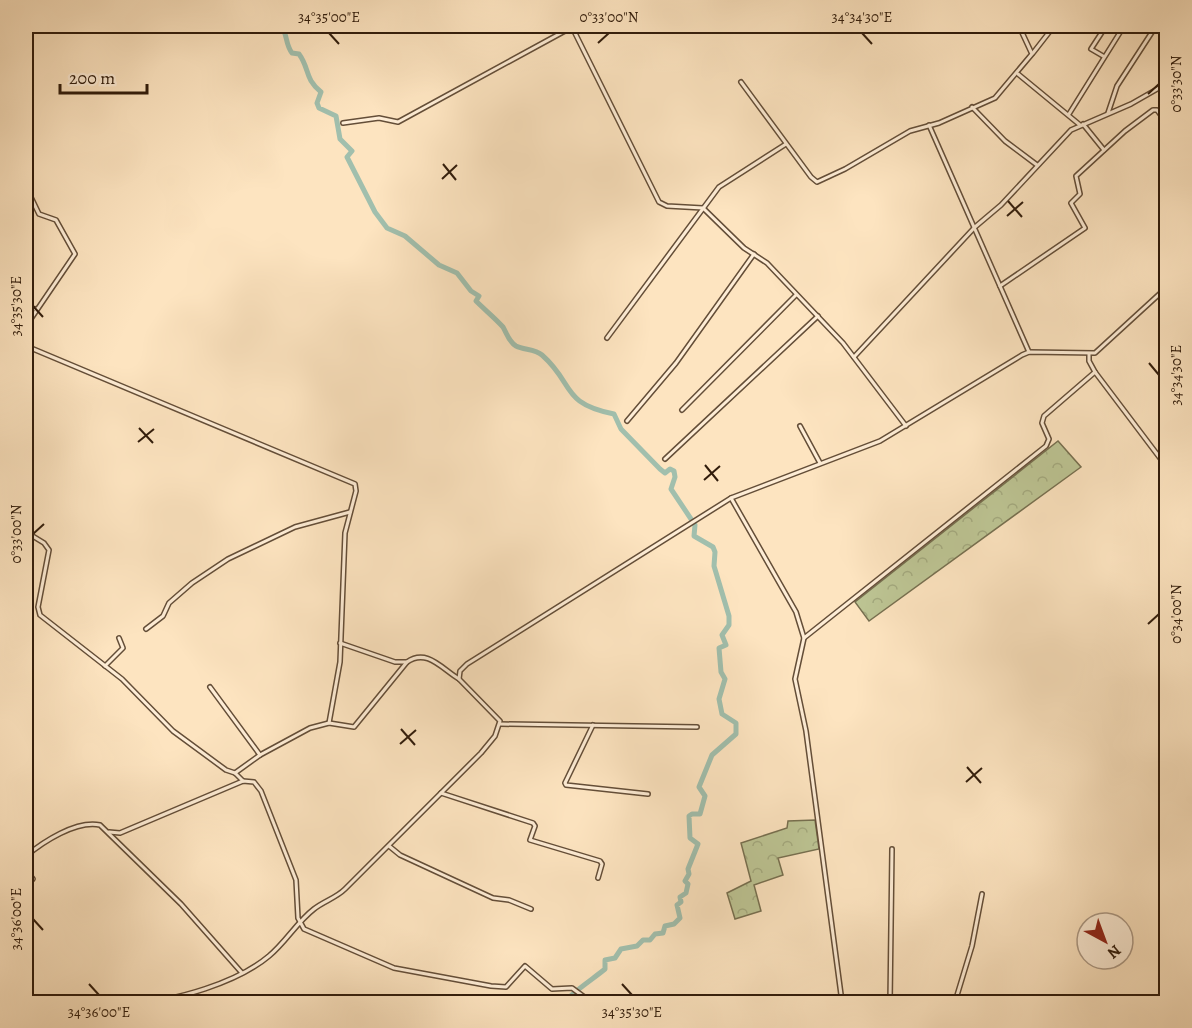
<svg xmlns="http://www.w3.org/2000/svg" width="1192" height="1028" font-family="Alegreya,serif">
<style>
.forest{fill:url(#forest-crowns);stroke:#777050;stroke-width:1.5}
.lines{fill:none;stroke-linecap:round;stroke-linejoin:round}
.river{stroke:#a1bfad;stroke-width:5}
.street-casing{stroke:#644e38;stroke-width:6}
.street{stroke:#feedd6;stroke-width:3}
.ticks{fill:none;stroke:#311c0b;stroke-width:2}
.neatline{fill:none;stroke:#311c0b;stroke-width:2}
.ticks-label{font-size:15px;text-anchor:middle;fill:#311c0b}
</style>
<defs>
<pattern id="forest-crowns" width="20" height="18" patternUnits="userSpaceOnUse" patternTransform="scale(1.5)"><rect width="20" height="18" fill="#bdc594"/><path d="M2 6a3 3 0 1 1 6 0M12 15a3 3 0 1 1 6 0" fill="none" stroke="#a3a97e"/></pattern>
</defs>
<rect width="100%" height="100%" fill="#fde4c0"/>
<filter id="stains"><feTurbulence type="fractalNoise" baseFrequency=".00333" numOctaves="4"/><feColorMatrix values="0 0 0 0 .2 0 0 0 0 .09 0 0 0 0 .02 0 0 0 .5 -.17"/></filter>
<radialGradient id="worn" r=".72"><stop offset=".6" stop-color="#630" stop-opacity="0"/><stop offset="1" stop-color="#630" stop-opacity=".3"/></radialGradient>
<g class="forest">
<polygon points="1058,441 1081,467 869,621 855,602"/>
<polygon points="815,820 819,849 778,858 783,875 754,885 761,911 735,919 727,893 751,881 741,843 787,828 788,821"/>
</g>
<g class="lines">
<path class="river" d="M281,26c7,9 4,18 11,27l7,1c11,15 5,24 22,38l-4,11 2,5 17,8 4,23 12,12 -5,6 28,55 12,16 18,8 34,29 18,8 14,18 8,5 -3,5c9,9 19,17 27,26 4,7 6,15 13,19 8,4 19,3 26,9 33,29 18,48 72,59l7,15 39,40 5,4 5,-4 4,2 1,6 -4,12 24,36 -1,11 19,11 2,5 -1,14 15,50v9l-7,10 4,10 -7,3 2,24 4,7 -6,20 3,15 14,9v11l-24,21 -13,32 6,9 -5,18h-8l-3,2 1,22 8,6 -10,25 1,5 -4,7 3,3 -2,9 -6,4 1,5 -4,3 3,13 -6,6 -9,2 -2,7 -8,1 -5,6h-7l-6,6 -16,3 -6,9 -10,2v9c-8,7 -38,27 -40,33"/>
<g class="street-casing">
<g id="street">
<polyline points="572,27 659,202 667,206 703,208 744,248 767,263 843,343 906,426"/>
<polyline points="1033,53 1054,26"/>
<polyline points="1103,56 1091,49 1106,26"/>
<polyline points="1018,74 1080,125"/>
<polyline points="741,82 811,177 817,182 845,169 910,131 939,123 995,98 1032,54 1019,26"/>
<polyline points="972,107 1005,141 1037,165"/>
<polyline points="1108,113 1117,86 1156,26"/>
<polyline points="1069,114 1124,26"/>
<polyline points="343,123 379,118 398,122 574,26"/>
<polyline points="1083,124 1104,150"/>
<polyline points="929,125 1029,352"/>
<polyline points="26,187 39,214 56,220 75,254 26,326"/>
<polyline points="1166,213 1166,214"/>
<polyline points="1000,286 1085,228 1071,203 1080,194 1076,176 1125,131 1153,110 1157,110 1166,122"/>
<polyline points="26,308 36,309"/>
<polyline points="607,338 719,187 786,144"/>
<path d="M26,346l329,138 1,7 -11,42 -5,129 -11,61 25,4 53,-65c20,-14 35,7 52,17"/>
<polyline points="1089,354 1089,361 1095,372 1166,466"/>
<polyline points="854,357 975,227 1001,205 1071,130 1131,104 1166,84"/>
<polyline points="682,410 796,295"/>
<polyline points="627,421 676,363 754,254"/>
<polyline points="800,426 820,463"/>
<polyline points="665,459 818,316"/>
<polyline points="731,498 796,612 804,638"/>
<polyline points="26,532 44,543 49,550 38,607 40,615 122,679 173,731 226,770 235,773 243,781"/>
<polyline points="146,629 163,616 169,603 192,583 228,559 295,527 350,512"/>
<polyline points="340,643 395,662 407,662"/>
<polyline points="105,666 123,648 119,638"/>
<polyline points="210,687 260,755"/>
<polyline points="500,724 697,727"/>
<polyline points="593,725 565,783 566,785 648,794"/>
<polyline points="235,773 260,755 310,728 329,723"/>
<polyline points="441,793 533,823 535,826 530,840 600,861 602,864 598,878"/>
<polyline points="109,832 120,833 243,781 254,782 261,791 296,880 298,918 304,929 394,968 491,986 506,987 525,966 552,989 572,988 591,1002"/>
<polyline points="389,846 400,855 493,898 509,900 531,909"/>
<path d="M26,856c17,-14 50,-36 74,-31l81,79 61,69"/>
<polyline points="26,870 33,879 26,886"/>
<polyline points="100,1002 119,1002"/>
<path d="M134,1002c41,0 104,-20 135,-46 17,-14 28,-34 45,-47 10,-8 22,-11 31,-20l136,-136 14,-17 5,-15 -41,-42 1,-8 7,-7 264,-166 149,-57 142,-86 7,-3 66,1 71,-65"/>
<polyline points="842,1002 806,731 795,679 804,638 1046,446 1049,439 1042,423 1044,416 1095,372"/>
<polyline points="890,1002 892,849"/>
<polyline points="955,1002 972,946 982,894"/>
</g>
</g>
<use href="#street" class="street"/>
</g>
<path class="ticks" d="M329,33l10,11M862,33l10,11M598,43l11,-10M1148,94l11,-10M443,164l13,16M442,179l15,-14M1008,201l14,16M1007,216l16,-14M33,306l10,11M1149,363l10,12M139,428l14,15M138,442l16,-13M705,465l13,16M704,480l16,-14M33,534l11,-10M1148,624l11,-10M401,729l14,16M400,744l16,-14M967,767l14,16M966,782l16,-14M33,919l10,11M89,984l10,11M622,984l10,11"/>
<rect width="1192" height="1028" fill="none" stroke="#fde4c0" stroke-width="66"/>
<g transform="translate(1105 941) rotate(139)"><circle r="28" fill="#feedd6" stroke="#ac9985" stroke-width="1.5"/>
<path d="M0-4.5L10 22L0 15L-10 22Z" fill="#8f2418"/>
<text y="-9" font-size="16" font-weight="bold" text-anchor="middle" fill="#311c0b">N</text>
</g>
<path d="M60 84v9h87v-9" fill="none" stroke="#311c0b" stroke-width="3"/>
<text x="69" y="84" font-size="18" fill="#311c0b" stroke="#feedd6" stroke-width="4.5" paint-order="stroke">200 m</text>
<rect x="33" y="33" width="1126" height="962" class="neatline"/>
<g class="ticks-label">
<text x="329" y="22">34°35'00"E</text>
<text x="609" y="22">0°33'00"N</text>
<text x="862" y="22">34°34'30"E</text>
<text transform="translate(1176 84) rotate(-90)" y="5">0°33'30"N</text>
<text transform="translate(16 306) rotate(-90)" y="5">34°35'30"E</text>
<text transform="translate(1176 375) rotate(-90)" y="5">34°34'30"E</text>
<text transform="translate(16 534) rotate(-90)" y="5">0°33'00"N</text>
<text transform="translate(1176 614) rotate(-90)" y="5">0°34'00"N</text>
<text transform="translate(16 919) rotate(-90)" y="5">34°36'00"E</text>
<text x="99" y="1017">34°36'00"E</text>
<text x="632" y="1017">34°35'30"E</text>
</g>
<rect width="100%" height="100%" filter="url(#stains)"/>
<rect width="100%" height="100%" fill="url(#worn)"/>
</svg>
